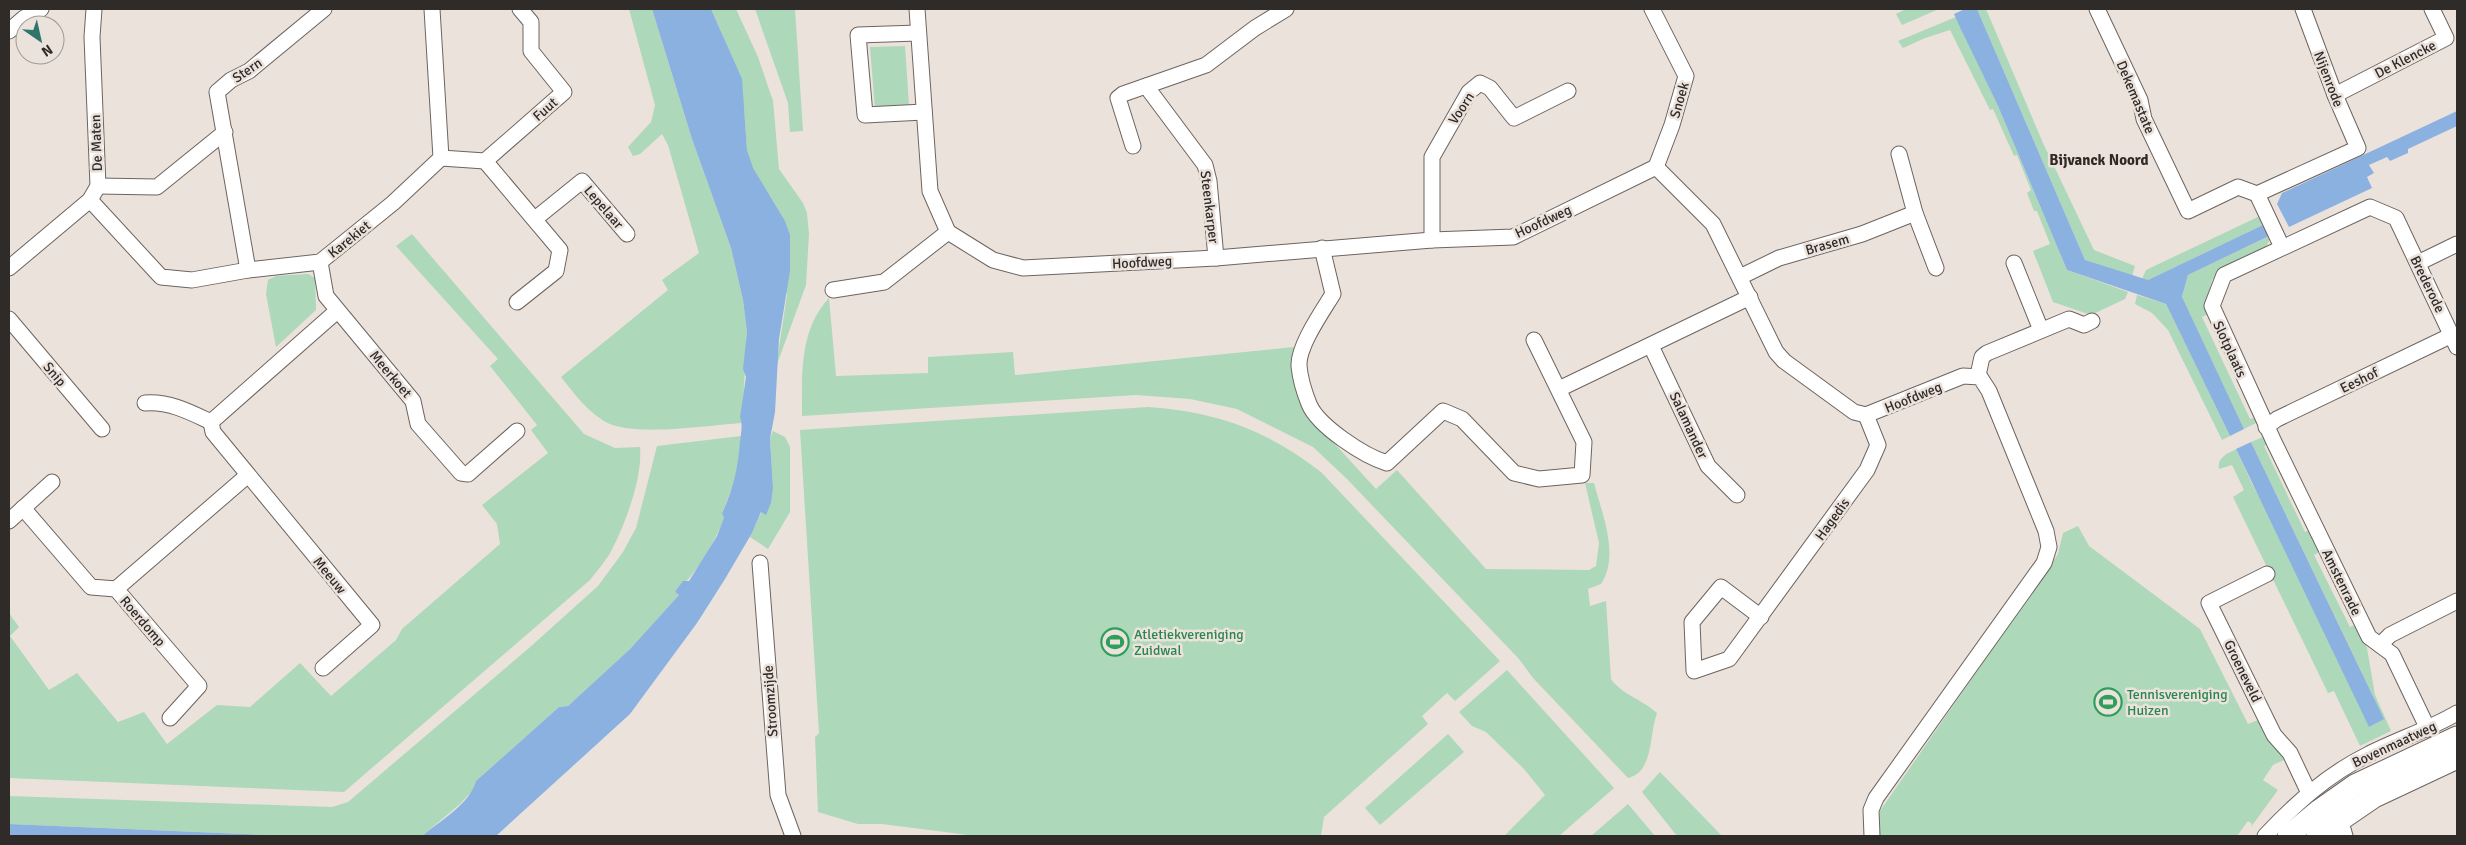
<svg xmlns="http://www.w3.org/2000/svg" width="2466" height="845" font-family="Signika,sans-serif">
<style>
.green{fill:#add8ba}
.water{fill:#8bb1e1}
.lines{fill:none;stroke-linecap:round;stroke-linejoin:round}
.street-casing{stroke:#6c645f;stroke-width:17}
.secondary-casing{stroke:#6c645f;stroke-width:23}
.street{stroke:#fff;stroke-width:15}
.secondary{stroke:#fff;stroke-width:21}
.labels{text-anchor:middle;stroke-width:5;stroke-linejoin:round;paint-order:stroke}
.street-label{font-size:14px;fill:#2f2b29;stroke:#ece2dc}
.leisure-label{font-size:14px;fill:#27864d;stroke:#ece2dc;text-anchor:start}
.neighbourhood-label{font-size:15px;font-weight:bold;fill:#302925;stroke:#ece2dc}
</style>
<rect width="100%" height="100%" fill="#ece2dc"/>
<g class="green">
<path d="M629,9h23l40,130 39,109 12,52 4,32 -5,91c-32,2 -113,15 -138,-2 -17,-10 -31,-29 -43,-44l107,-87 -6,-10 37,-27 -31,-108 -6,-11 -22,20 -7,2 -5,-9 23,-25 4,-17z"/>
<polygon points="711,9 736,9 758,57 773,101 779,169 803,203 807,213 809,234 806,285 776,367 787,295 747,150 744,109 722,34"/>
<polygon points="755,9 795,9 803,131 790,132 788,103"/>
<polygon points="1906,9 1939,9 1902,25 1896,14"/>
<polygon points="1977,9 1986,9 2043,143 2094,250 2135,266 2132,276 2085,260"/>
<polygon points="1956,17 1998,106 2067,270 2128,292 2125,299 2091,315 2053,302 2033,251 2050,244 2037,211 2034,211 2027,193 2031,190 2017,155 2014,156 1993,109 1990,110 1950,30 1925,38 1903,48 1898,41"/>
<polygon points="905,46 909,106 875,109 870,47"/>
<polygon points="2262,215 2265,224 2148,280 2142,279 2146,270"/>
<path d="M412,234l172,200 31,14 25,-1c3,31 -16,81 -31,108 -6,9 -13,17 -19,25l-246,212 -335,-14v-165l10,14 -9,9 39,54 28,-17 41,49 26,-10 23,32 50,-39 33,2 50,-44 31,33 65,-56 6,-11 98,-85 -3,-20 -15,-19 66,-52 -17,-23 6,-5 -47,-59 8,-7 -102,-113z"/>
<polygon points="2271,235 2266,248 2217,273 2212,280 2205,306 2208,314 2202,317 2250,419 2256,417 2258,422 2244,429 2182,298 2188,275"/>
<polygon points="308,274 315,278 316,310 276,347 266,294 268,280 276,276"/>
<polygon points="2137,295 2166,304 2230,436 2222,440 2168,330 2152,313 2135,304"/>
<path d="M829,298l7,78 92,-3v-16l85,-5 2,23 279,-28 8,61 74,81 21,-19 89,99 103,1 7,-4 3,-23 -14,-60h9c8,31 26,72 7,101l-13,5 2,17 16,-5 5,78c10,15 32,21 46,34 -8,21 -3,59 -29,65l-95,-100 -14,-19 -172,-180 -34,-32 -76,-38 -47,-10 -54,-4 -334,21c0,-41 -3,-86 27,-118z"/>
<path d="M1148,407c70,5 118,23 173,65l179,189 -45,40 -8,-8 -25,23 6,8 -104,93 -3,19h-345l-94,-12h-24l-40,-12 -3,-75 4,-4 -19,-303z"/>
<polygon points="773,431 785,437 790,447 790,512 768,549 750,537 773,487 770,439"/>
<path d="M741,436l-4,39 -15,38 3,5c-13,27 -27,55 -50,74l4,3 -49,54 -62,57 -9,1 -83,74 -2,8 -14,15 -38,32h-130l-283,-12v-28l323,11 16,-5 181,-154 69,-62 25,-34 13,-24 21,-82z"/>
<path d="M2263,437l6,6 -5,3 41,86 5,-2 11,21 -7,4 36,72 7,-3 10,24 8,47 16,36 -31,15 -26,-55 -6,2 -95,-196 11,-7 -12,-25 -13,4c-2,-12 8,-15 17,-20l16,35 123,216 -124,-258z"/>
<polygon points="2078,526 2089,546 2200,629 2248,724 2258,720 2286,759 2273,765 2263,780 2278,790 2251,827 2252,824 2248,821 2237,836 1877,836 1880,811 2058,554 2063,533"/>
<polygon points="1507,670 1614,788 1559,836 1504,836 1545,795 1524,769 1486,732 1472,726 1459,712"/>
<polygon points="1448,734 1464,752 1380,825 1365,808"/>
<polygon points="1660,772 1722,836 1677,836 1642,792"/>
<polygon points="1628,804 1655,836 1591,836"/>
</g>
<g class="water">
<path d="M652,9h59l31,70 5,71 6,18 32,53 5,14v36l-11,68 -4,73 -5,27 3,48 -2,16 -5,12 -5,-3 -9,21 -27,46 -28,44 -67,91 -134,122h-74c18,-15 48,-32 54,-55l83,-74 9,-1 62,-57 49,-54 -4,-3 8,-11h6l28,-45 7,-18 -2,-5c12,-25 16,-46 18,-72 1,-8 3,-16 0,-24l6,-40 -3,-8 4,-37 -4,-32 -12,-52 -39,-109z"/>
<polygon points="1965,9 1977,9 2085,260 2148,280 2265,224 2271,235 2188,275 2182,297 2244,429 2230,436 2166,304 2067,270 1998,106 1959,25 1954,14"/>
<polygon points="2457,111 2457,126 2408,149 2408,153 2390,161 2387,157 2369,165 2374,173 2367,177 2372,188 2289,227 2277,204 2282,193"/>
<polygon points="2251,442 2384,719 2369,727 2236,449"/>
<polygon points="9,824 292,836 9,836"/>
</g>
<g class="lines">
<g class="street-casing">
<g id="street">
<polyline points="917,9 930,191 948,232 993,260 1023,268 1216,258 1432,240 1513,237 1656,167 1713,224 1776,352 1784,361 1854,412 1866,415 1963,376 1980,377 1989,391 2046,531 2049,547 2044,563 1876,798 1871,810 1872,836"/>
<polyline points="1652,9 1686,76 1672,125 1656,167"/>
<polyline points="2097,9 2140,100 2144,119 2188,211 2238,187 2257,194 2358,148 2335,95 2303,9"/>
<polyline points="9,31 24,18 41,9"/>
<polyline points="918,33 858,35 865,115 924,112"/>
<polyline points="1146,86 1205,165 1209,181 1216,258"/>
<polyline points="2335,95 2446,38 2432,9"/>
<polyline points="1133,146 1118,98 1123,94 1206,65 1255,28 1286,9"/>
<polyline points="441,158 485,161 564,92 531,51 531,22 520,9"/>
<polyline points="485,161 560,250 556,271 517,302"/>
<polyline points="98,186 157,187 225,132"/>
<polyline points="2257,194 2282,247"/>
<polyline points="90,200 161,277 192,280 248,270 320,262 393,203 441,158 432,9"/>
<polyline points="1915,213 1936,268"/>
<polyline points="535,219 582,181 627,234"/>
<polyline points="1432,240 1432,157 1469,92 1480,83 1490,88 1514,118 1568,91"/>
<path d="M1322,248l11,46c-11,18 -35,52 -34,72 1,11 6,28 10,38 9,22 55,52 78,59l56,-52 19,8 52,54 25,6 43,-4 2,-33 -50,-102"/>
<polyline points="320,262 326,296 413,401 418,424 461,473 468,474 517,431"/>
<polyline points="2014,263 2041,330"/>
<polyline points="2418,263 2457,244"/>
<polyline points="9,268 90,200 98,186 92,37 94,9"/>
<polyline points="248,270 217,92 231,80 249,71 324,9"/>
<polyline points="1740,277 1779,258 1862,234 1915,213 1899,154"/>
<polyline points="833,290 884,282 948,232"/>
<polyline points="9,319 102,429"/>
<polyline points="1651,346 1708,466 1737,495"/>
<polyline points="1978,375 1982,357 1987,353 2069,319 2084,325 2092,321"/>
<polyline points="1559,389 1750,297"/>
<path d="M145,403c24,-2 45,9 66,19"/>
<polyline points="2266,427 2277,419 2452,335"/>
<polyline points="23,508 91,587 116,589 199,686 170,718"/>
<polyline points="9,521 52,482"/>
<polyline points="760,563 778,795 793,836"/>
<polyline points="2267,574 2209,603 2274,735 2290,753 2309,793"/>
<polyline points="116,589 248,475"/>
<polyline points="1761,617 1721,587 1692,622 1694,671 1729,659 1867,470 1878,445 1866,415"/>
<polyline points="2380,645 2390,635 2457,601"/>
<polyline points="323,668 372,625 213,432 211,422 337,311"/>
<polyline points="2428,729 2392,654 2369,637 2274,442 2212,306 2224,275 2370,207 2396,218 2457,347"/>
<polyline points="2340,819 2345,836"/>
<path d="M2265,836c30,-32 62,-61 102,-81 29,-15 61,-25 90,-42"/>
</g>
</g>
<g class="secondary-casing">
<g id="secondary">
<polyline points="2288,836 2318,811 2355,785 2457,737"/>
<polyline points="2317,836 2374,797 2457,758"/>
</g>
</g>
<use href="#street" class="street"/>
<use href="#secondary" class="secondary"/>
</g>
<defs>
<g id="stadium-ring" transform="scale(1.4375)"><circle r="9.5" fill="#ece2dc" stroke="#2e9e5b" stroke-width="1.5"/><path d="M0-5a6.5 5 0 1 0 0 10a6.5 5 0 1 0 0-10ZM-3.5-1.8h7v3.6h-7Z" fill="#2e9e5b"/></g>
</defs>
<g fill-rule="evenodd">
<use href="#stadium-ring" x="1115" y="642"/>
<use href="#stadium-ring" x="2108" y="702"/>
</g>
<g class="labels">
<g class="street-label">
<text transform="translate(2405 59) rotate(-27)" y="5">De Klencke</text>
<text transform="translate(247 70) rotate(-34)" y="5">Stern</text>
<text transform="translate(2329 79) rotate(69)" y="5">Nijenrode</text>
<text transform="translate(2136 97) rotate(67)" y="5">Dekemastate</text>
<text transform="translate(1679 100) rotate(-74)" y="5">Snoek</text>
<text transform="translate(1461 108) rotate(-57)" y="5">Voorn</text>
<text transform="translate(545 109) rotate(-41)" y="5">Fuut</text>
<text transform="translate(96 143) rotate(-92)" y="5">De Maten</text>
<text transform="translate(604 207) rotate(49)" y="5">Lepelaar</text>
<text transform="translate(1210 207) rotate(83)" y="5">Steenkarper</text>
<text transform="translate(1543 221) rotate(-25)" y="5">Hoofdweg</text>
<text transform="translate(349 239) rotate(-39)" y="5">Karekiet</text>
<text transform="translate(1827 244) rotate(-16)" y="5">Brasem</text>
<text transform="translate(1142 262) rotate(-3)" y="5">Hoofdweg</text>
<text transform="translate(2428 284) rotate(64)" y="5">Brederode</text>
<text transform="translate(2230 349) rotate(65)" y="5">Slotplaats</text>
<text transform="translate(55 374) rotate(50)" y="5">Snip</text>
<text transform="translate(391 374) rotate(50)" y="5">Meerkoet</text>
<text transform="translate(2359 380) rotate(-26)" y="5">Eeshof</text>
<text transform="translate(1913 397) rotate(-22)" y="5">Hoofdweg</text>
<text transform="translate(1689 425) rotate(65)" y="5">Salamander</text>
<text transform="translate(1832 519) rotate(-54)" y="5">Hagedis</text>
<text transform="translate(330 575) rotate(51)" y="5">Meeuw</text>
<text transform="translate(2342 582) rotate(64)" y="5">Amstenrade</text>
<text transform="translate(143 621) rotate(49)" y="5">Roerdomp</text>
<text transform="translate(2243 671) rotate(64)" y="5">Groeneveld</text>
<text transform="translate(770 701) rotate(-94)" y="5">Stroomzijde</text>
<text transform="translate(2394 744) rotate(-25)" y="5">Bovenmaatweg</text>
</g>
<g class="leisure-label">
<text x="1134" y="639">Atletiekvereniging<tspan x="1134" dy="16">Zuidwal</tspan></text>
<text x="2127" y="699">Tennisvereniging<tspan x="2127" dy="16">Huizen</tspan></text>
</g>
<g class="neighbourhood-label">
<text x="2099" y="165">Bijvanck Noord</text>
</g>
</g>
<rect width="2466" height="845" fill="none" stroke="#2f2b29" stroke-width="20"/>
<g transform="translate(40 40) rotate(146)"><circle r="24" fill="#ece2dc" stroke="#a09994"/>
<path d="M0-4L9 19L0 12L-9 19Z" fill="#307569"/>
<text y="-8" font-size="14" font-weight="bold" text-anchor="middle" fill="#2f2b29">N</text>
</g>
</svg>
